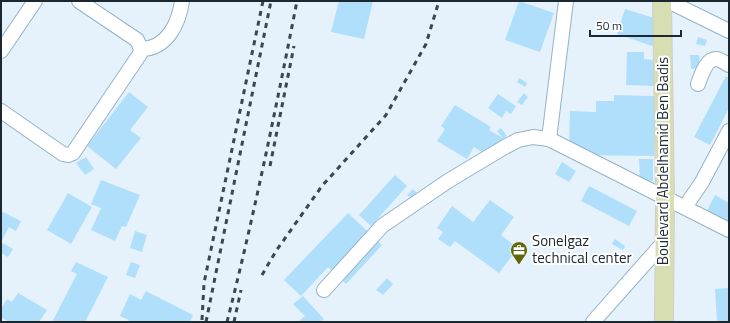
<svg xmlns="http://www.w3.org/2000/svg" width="730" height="323" font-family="'Titillium Web',sans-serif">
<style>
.building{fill:#b0dffc}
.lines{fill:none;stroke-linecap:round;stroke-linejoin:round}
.minor-casing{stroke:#94b3c7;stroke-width:16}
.major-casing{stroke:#cdd0d1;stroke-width:20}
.minor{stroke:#fff;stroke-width:14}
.major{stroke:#d7deb1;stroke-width:18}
.rail{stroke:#3a474f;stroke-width:3;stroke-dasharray:5 5;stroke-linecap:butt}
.labels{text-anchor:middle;stroke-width:4;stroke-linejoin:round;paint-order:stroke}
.street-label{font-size:15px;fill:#1b2830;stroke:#fff}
.poi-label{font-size:15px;fill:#1b2830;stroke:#fff;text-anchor:start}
</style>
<rect width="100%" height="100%" fill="#e5f2fb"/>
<g class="building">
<polygon points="339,1 373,1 364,39 331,32"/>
<polygon points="519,1 554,13 540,52 505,40"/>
<polygon points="625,9 661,20 652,46 617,34"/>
<polygon points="698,37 707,40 705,46 696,44"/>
<polygon points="627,52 644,52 644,59 655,60 654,86 626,85"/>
<polygon points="690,55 699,55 700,68 691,69"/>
<polygon points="726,76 729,78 729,108 710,145 694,137"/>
<polygon points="519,78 527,83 525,87 517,82"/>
<polygon points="129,92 148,107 130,130 141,138 116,169 87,146"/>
<polygon points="524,93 528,97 522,105 517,102"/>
<polygon points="498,94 516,106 511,114 506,111 502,118 488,108"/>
<polygon points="614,95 654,96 654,156 577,155 569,148 570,111 596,112 596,101 614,101"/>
<polygon points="455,105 491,127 489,130 503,138 497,131 501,128 507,136 503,139 491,158 474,147 467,159 437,141 445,129 441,126"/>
<polygon points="86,157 94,169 85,175 76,163"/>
<polygon points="639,159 653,159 653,181 640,182"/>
<polygon points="562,162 576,171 569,182 555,174"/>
<polygon points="395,175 407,186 371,226 359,215"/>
<polygon points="101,180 140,195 126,227 122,226 115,241 91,230 101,208 91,204"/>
<polygon points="589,186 637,211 629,226 581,201"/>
<polygon points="413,189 417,193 412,199 407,195"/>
<polygon points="68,193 92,207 71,244 47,230"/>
<polygon points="715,195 729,203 729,222 707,211"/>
<polygon points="490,200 514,217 501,235 518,248 499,273 455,241 450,247 438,239 443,232 437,228 452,206 473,222"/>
<polygon points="1,211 21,221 16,231 9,227 1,242"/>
<polygon points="348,213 382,245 346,284 328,267 301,296 284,280"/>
<polygon points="135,231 147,235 142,252 130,248"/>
<polygon points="615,239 625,246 623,250 612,244"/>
<polygon points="3,243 13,249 8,257 1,253 1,246"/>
<polygon points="76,262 108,277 85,322 52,322 77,274 71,271"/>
<polygon points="131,262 140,265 135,278 126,275"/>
<polygon points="387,278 393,284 383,295 376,290"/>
<polygon points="729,288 729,322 717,322 715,289"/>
<polygon points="146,291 193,315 190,322 128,322 129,320 120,316 130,294 141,300"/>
<polygon points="18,293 47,310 39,322 9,322 1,317 1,309 7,299 12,302"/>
<polygon points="303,296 324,319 320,322 299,321 305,316 293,304"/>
</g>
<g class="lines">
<g class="minor-casing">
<g id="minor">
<polyline points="674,4 729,31"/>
<path d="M141,49c26,0 38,-26 41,-48"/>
<polyline points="1,51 35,1"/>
<path d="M698,84c3,-8 8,-26 19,-25 4,1 8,4 12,6"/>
<polyline points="1,111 63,154 68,155 73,153 140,54 141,49 137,40 79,1"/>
<polyline points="549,139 566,1"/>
<polyline points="685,207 702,182 729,131"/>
<polyline points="324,290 382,226 448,181 503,148 518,140 533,137 549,139 729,230"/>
<polyline points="593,322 664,242"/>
</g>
</g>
<g class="major-casing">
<polyline id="major" points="662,1 665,198 664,322"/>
</g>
<use href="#minor" class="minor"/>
<use href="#major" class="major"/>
<g class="rail">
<polyline points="270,166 294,46"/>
<polyline points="262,275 276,251 322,186 386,115 426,44 439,1"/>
<polyline points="202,320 204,283 263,1"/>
<polyline points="206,322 271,1"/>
<path d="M227,322c27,-106 49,-214 70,-321"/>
<polyline points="234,322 241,290"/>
</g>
</g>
<defs>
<g id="office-pin" transform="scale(0.9)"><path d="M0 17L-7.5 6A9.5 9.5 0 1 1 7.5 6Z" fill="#5f670a" stroke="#fff"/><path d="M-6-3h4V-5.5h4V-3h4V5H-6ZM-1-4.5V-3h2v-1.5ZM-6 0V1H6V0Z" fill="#fff"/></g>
</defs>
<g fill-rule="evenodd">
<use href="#office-pin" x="519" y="250"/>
</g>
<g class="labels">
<g class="street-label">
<text transform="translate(663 161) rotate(-90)" y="5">Boulevard Abdelhamid Ben Badis</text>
</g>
<g class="poi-label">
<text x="532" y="246">Sonelgaz<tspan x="532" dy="17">technical center</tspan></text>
</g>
</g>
<rect width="730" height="323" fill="none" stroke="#1b2830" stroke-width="4"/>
<path d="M590 30v6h91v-6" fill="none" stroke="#1b2830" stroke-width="2"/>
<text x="596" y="30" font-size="12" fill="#1b2830" stroke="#ffffff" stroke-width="3" paint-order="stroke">50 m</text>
</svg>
